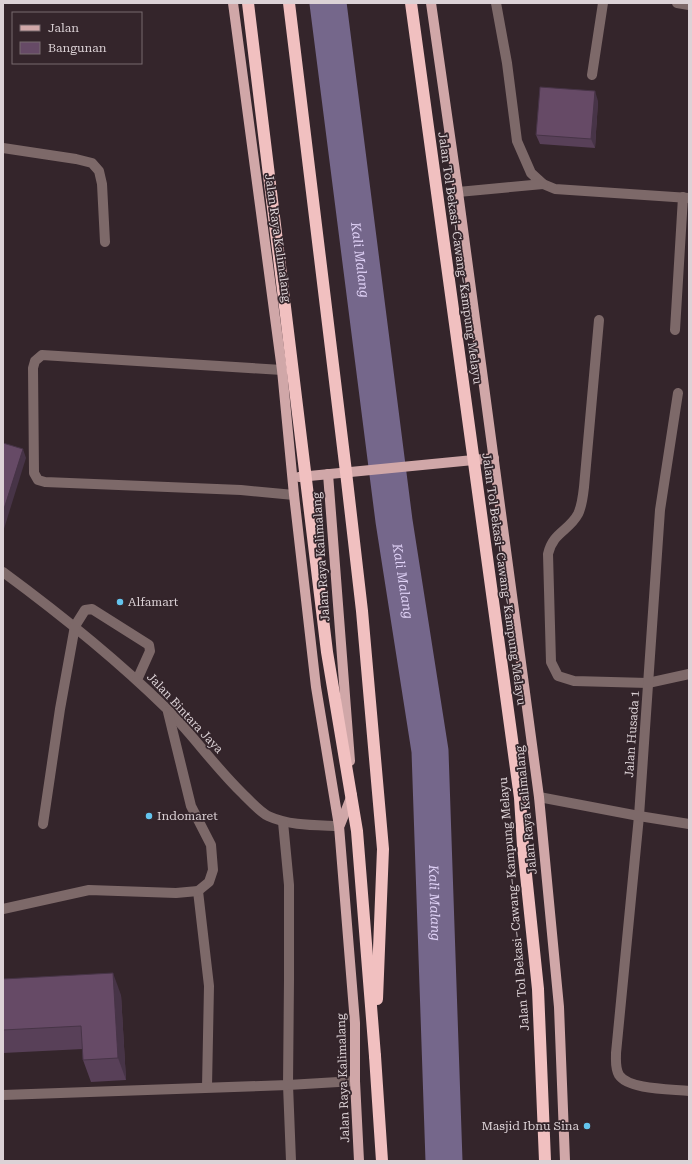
<svg xmlns="http://www.w3.org/2000/svg" width="692" height="1164" font-family="'Roboto Serif',serif">
<style>
.lines{fill:none;stroke-linecap:round;stroke-linejoin:round}
.river{stroke:#75678b;stroke-width:37}
.minor{stroke:#7d6969;stroke-width:10}
.major{stroke:#d0a7a8;stroke-width:10}
.highway{stroke:#f1c0c0;stroke-width:12}
.highway-bridge{stroke:#f1c0c0;stroke-width:12}
.wall{fill:#584058}
.shaded-wall{fill:#473447}
.building{fill:#664a66;stroke:#473447}
.poi-dot{fill:#64c5ee;stroke:#34252b;stroke-width:1.5}
.labels{text-anchor:middle;stroke-width:3.5;stroke-linejoin:round;paint-order:stroke}
.street-label{font-size:12px;fill:#dcd2d6;stroke:#34252b}
.poi-label{font-size:12px;fill:#dcd2d6;stroke:#34252b;text-anchor:start}
.water-label{font-size:13px;font-style:italic;fill:#e0d2f7;stroke:#34252b}
</style>
<rect width="100%" height="100%" fill="#34252b"/>
<g class="lines">
<path class="river" id="s1" d="M328,3l66,518 36,230 14,410"/>
<g class="minor">
<polyline points="496,3 507,63 517,141 531,173 543,184 555,189 689,198"/>
<polyline points="677,3 689,5"/>
<polyline points="592,75 603,3"/>
<polyline points="3,148 76,159 92,163 99,171 102,184 105,242"/>
<polyline points="458,192 543,184"/>
<path d="M599,320l-15,167c-1,9 -2,19 -6,27 -9,17 -25,18 -30,40l3,108 7,14 16,5 74,2 41,-9"/>
<polyline points="675,330 683,197"/>
<polyline points="282,370 42,355 35,361 33,368 34,473 38,480 45,482 241,490 294,495"/>
<path d="M678,393l-18,117 -21,306 -23,237c0,8 -1,15 3,22 10,15 53,14 70,16"/>
<path d="M3,572c57,42 112,86 163,136 27,27 49,59 77,86 7,7 16,17 25,22 22,10 47,9 71,10"/>
<polyline points="539,797 639,816 689,824"/>
<polyline points="283,822 289,885 289,980 288,1085 291,1161"/>
<polyline points="43,824 60,709 75,626 85,610 92,609 149,645 150,651 137,680"/>
<polyline points="198,891 209,986 207,1087"/>
<polyline points="3,909 89,890 176,893 198,891 209,882 213,870 211,845 191,806 168,712"/>
<polyline points="3,1095 288,1085 355,1081"/>
</g>
<g class="major">
<polyline points="233,3 282,370 294,495 316,687 339,826 355,1023 355,1081 359,1161"/>
<polyline points="431,3 458,192 539,797 559,1007 565,1161"/>
<polyline points="328,474 350,761"/>
<polyline points="299,477 494,458"/>
<polyline points="340,825 352,795"/>
</g>
<polyline class="highway" points="375,1056 382,1161"/>
<g class="highway-bridge">
<polyline points="248,3 327,652 357,831 375,1056"/>
<polyline points="289,3 346,472 362,611 383,849 377,999"/>
<polyline points="411,3 520,798 523,846 538,989 545,1161"/>
</g>
</g>
<g class="wall">
<polygon points="598,101 595,148 540,144 536,135"/>
<polygon points="3,979 121,995 126,1080 91,1082 83,1060 83,1049 3,1053"/>
</g>
<g class="shaded-wall">
<polygon points="595,91 598,101 595,148 591,139"/>
<polygon points="23,449 26,458 3,532 3,512"/>
<polygon points="113,973 121,995 126,1080 118,1058"/>
</g>
<g class="building">
<polygon points="540,87 595,91 591,139 536,135"/>
<polygon points="3,443 23,449 3,512"/>
<polygon points="113,973 118,1058 83,1060 81,1026 3,1030 3,979"/>
</g>
<g class="poi-dot">
<circle cx="120" cy="602" r="4"/>
<circle cx="149" cy="816" r="4"/>
<circle cx="587" cy="1126" r="4"/>
</g>
<g class="labels">
<g class="street-label">
<text transform="translate(278 238) rotate(82)" y="4">Jalan Raya Kalimalang</text>
<text transform="translate(460 258) rotate(82)" y="4">Jalan Tol Bekasi–Cawang–Kampung Melayu</text>
<text transform="translate(321 557) rotate(-94)" y="4">Jalan Raya Kalimalang</text>
<text transform="translate(504 579) rotate(82)" y="4">Jalan Tol Bekasi–Cawang–Kampung Melayu</text>
<text transform="translate(185 713) rotate(47)" y="4">Jalan Bintara Jaya</text>
<text transform="translate(632 734) rotate(-86)" y="4">Jalan Husada 1</text>
<text transform="translate(526 810) rotate(-96)" y="4">Jalan Raya Kalimalang</text>
<text transform="translate(514 904) rotate(-95)" y="4">Jalan Tol Bekasi–Cawang–Kampung Melayu</text>
<text transform="translate(343 1078) rotate(-92)" y="4">Jalan Raya Kalimalang</text>
</g>
<g class="poi-label">
<text x="128" y="606">Alfamart</text>
<text x="157" y="820">Indomaret</text>
<text x="579" y="1130" text-anchor="end">Masjid Ibnu Sina</text>
</g>
<g class="water-label">
<text dy="5" stroke="none"><textPath href="#s1" startOffset="259">Kali Malang</textPath></text>
<text dy="5" stroke="none"><textPath href="#s1" startOffset="583">Kali Malang</textPath></text>
<text dy="5" stroke="none"><textPath href="#s1" startOffset="907">Kali Malang</textPath></text>
</g>
</g>
<rect width="692" height="1164" fill="none" stroke="#dcd2d6" stroke-width="8"/>
<rect x="12" y="12" width="130" height="52" fill="#34252b" stroke="#776a6f"/>
<rect x="20" y="25" width="20" height="6" fill="#d0a7a8" stroke="#776a6f"/>
<text x="48" y="32" font-size="12" fill="#dcd2d6">Jalan</text>
<rect x="20" y="42" width="20" height="12" fill="#664a66" stroke="#776a6f"/>
<text x="48" y="52" font-size="12" fill="#dcd2d6">Bangunan</text>
</svg>
